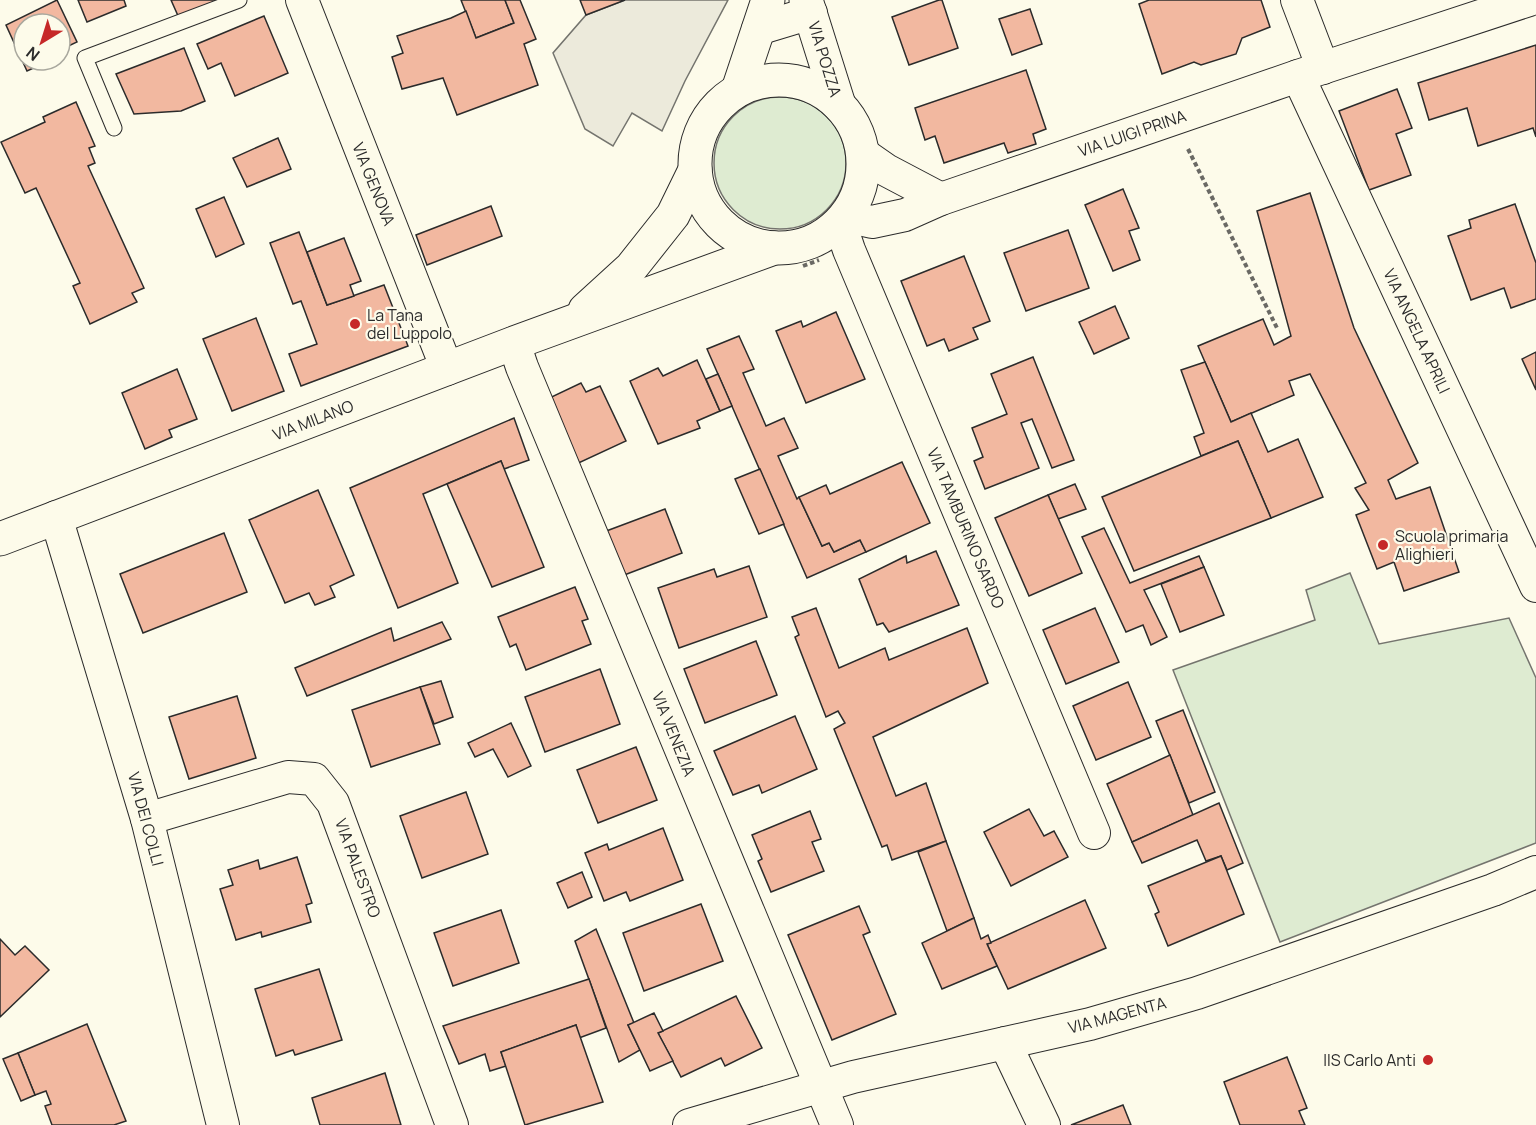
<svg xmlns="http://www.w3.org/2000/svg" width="1536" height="1125" font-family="Manrope,sans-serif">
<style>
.green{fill:#deebd1;stroke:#74746e;stroke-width:1.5}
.parking{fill:#eceadb;stroke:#74746e;stroke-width:1.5}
.building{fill:#f2b8a0;stroke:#2b2b2b;stroke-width:1.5}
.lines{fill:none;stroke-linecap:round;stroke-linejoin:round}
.lane-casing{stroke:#2b2b2b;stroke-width:17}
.street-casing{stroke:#2b2b2b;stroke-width:34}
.secondary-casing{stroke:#2b2b2b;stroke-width:35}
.path{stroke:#6a6964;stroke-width:4;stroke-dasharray:4.5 3;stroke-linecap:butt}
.lane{stroke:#fdfbea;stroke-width:15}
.street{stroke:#fdfbea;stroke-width:32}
.secondary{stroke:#fdfbea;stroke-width:33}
.poi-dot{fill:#c62828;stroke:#fdfbea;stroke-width:2}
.labels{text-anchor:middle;stroke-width:4.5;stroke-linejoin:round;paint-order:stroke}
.street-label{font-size:16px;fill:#2b2b2b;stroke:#fdfbea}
.poi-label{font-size:16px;fill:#2b2b2b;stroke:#fdfbea;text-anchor:start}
</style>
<rect width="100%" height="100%" fill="#fdfbea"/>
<g class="green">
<circle cx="780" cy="163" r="66"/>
<polygon points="1350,573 1379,644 1509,618 1536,678 1536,843 1280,942 1173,670 1315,620 1306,590"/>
</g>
<polygon class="parking" points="625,0 728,0 685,81 662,131 632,113 613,146 585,129 553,53 586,15"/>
<g class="building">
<polygon points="57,0 77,42 60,50 60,24 24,24 24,60 51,60 27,71 6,25"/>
<polygon points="78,0 124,0 126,6 87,22"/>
<polygon points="171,0 218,0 179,18"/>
<polygon points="461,0 505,0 514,23 476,38"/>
<polygon points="505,0 520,0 536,39 524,44 538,85 457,115 443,78 402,89 392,57 403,53 397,36 451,18 466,11 476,38 514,23"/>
<polygon points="580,0 625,0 586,15"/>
<polygon points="939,0 942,0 958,48 909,65 892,17"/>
<polygon points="1149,0 1261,0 1270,27 1242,38 1236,54 1201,65 1194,62 1162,74 1139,4"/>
<polygon points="1030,9 1042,44 1012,55 999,19"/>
<polygon points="264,16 288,73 235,96 221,63 208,69 197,44"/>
<polygon points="1536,45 1536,137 1533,128 1478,146 1467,108 1429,120 1418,83"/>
<polygon points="184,48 205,101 181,111 134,114 116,74"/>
<polygon points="1026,70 1046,129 1033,134 1036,144 1008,153 1004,143 944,163 935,136 925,140 915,108"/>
<polygon points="1397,89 1412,128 1396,134 1411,175 1369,190 1339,111"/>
<polygon points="76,102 95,146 89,148 95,163 88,166 144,288 132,293 137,302 90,324 73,286 80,283 36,188 25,193 1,142 45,122 43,117"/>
<polygon points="278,138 291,169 247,187 233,158"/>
<polygon points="1123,189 1139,228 1129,231 1140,260 1113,271 1085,205"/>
<polygon points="1310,193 1354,328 1418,463 1388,480 1396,499 1430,487 1459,572 1404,591 1394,562 1377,569 1356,515 1369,510 1355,488 1366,483 1310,374 1289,381 1294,395 1231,422 1198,346 1263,319 1274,345 1291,336 1257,211"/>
<polygon points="224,197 244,244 216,257 196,209"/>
<polygon points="1515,204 1536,263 1536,299 1511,308 1504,288 1471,300 1448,236 1471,228 1469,220"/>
<polygon points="491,206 502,236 427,265 416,235"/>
<polygon points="1068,230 1089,288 1026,311 1004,253"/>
<polygon points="299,232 327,305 384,285 408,346 301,386 289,354 317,344 301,301 293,304 270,243"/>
<polygon points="344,238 361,281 350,285 354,296 327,305 307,252"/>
<polygon points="964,256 990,321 973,328 978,339 949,351 944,339 927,346 901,281"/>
<polygon points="1115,306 1129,338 1094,354 1079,322"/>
<polygon points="836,312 865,379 806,403 776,331 801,321 803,327"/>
<polygon points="256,318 284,391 232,411 203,339"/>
<polygon points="739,336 754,369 743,373 766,426 784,418 798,448 778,456 797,499 799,497 822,546 829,543 834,552 860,540 866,552 807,578 707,349"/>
<polygon points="1536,352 1536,390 1522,359"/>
<polygon points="1033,357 1074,460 1052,468 1032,419 1021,423 1039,468 985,489 974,461 983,457 972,428 1007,414 991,374"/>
<polygon points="697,360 720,411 697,421 700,428 658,444 630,381 658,368 663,376"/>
<polygon points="1205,362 1231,422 1251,413 1268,452 1298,439 1323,497 1271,518 1238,441 1201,456 1194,437 1204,433 1181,370"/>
<polygon points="177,369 197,419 169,430 172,437 145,449 122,393"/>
<polygon points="718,374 732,406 720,411 706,379"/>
<polygon points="581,383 586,392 600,386 626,441 572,466 543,401"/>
<polygon points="514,418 529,460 504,469 501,461 423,494 458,583 398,608 350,488"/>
<polygon points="1238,441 1271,518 1134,571 1102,497"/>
<polygon points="501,461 544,567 492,587 447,484"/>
<polygon points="902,462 930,523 866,552 860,540 834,552 829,543 822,546 799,497 826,485 830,494"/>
<polygon points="760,469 784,524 759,534 735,479"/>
<polygon points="1075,484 1086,509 1058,519 1048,495"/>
<polygon points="318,490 354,575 330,586 335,597 315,605 309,593 285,603 249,520"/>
<polygon points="1048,495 1082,573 1029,596 995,518"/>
<polygon points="665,509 682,553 619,577 601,533"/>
<polygon points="1104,528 1130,583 1199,556 1204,567 1144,590 1167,637 1151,645 1143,625 1126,632 1082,537"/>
<polygon points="224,533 247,592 143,633 120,574"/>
<polygon points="936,551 959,605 889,632 883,623 877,625 859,579 906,556 907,563"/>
<polygon points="749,566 767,617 679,648 658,588 714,569 717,577"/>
<polygon points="1204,567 1224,615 1180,632 1161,584"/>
<polygon points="575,587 588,619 582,621 591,644 526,670 516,644 510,647 498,617"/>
<polygon points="816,608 839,668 885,648 889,660 967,628 988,683 873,737 896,796 926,783 946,841 892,860 887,845 882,847 834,729 845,723 838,711 826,717 795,637 799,635 792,617"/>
<polygon points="1095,608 1119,662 1066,684 1043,630"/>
<polygon points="442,622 451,639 307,696 295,668 391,628 394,641"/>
<polygon points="756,641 777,695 705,723 684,669"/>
<polygon points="600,669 620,724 545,752 525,697"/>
<polygon points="441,681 453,717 434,724 420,687"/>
<polygon points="1128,682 1151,737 1096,760 1073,706"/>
<polygon points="420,687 440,744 371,767 352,710"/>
<polygon points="237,696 256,758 189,779 169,717"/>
<polygon points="1183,710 1215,792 1189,803 1156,721"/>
<polygon points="795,716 817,769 762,793 759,785 733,795 714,751"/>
<polygon points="511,723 531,766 508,777 493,749 475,757 468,743"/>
<polygon points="636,747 657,800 598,823 577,770"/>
<polygon points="1170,755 1193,815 1132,842 1107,784"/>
<polygon points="466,792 488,854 422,878 400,816"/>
<polygon points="1219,803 1243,863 1227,870 1221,856 1206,861 1197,840 1142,863 1132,842"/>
<polygon points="1029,809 1044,836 1054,831 1068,857 1011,886 984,832"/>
<polygon points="810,811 821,839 812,842 824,871 771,892 758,861 762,859 752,835"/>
<polygon points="663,828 683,880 630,901 626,892 604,901 585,853 607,844 609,850"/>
<polygon points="946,841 974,918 947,931 918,852"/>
<polygon points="1221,856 1244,914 1168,946 1155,914 1159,912 1148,886"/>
<polygon points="297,857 312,903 306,905 311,922 262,937 261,932 236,940 220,889 233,885 228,870 258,860 260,869"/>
<polygon points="582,872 592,897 568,908 557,883"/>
<polygon points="1085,900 1106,948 1008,989 987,944"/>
<polygon points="701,904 723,961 644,991 623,933"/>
<polygon points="859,906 870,932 863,935 896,1014 832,1040 788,935"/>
<polygon points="501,910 519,963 453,986 434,933"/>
<polygon points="974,918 981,939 988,935 991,943 987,944 997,966 942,989 922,943"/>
<polygon points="596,929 634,1023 628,1025 640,1050 619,1062 575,941"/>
<polygon points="0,939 15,955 25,946 49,970 0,1017"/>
<polygon points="319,969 342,1040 295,1055 293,1050 276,1056 255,989"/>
<polygon points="589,979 606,1028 579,1038 576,1025 501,1052 506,1066 490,1071 485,1054 459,1064 443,1026"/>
<polygon points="736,996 762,1048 725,1066 721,1058 681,1077 658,1033"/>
<polygon points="654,1013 663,1031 658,1033 673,1061 650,1071 628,1025"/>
<polygon points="87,1024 126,1121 114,1125 52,1125 45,1106 51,1104 46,1091 35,1095 18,1053"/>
<polygon points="576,1025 603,1102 525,1125 501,1052"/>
<polygon points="18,1053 35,1095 21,1101 3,1059"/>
<polygon points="1287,1057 1307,1108 1299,1111 1305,1125 1240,1125 1224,1082"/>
<polygon points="385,1073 401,1125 320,1125 312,1098"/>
<polygon points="1123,1105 1131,1125 1071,1125"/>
</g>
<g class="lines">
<g class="lane-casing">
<polyline id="lane" points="114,128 85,58 239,0"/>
</g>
<g class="street-casing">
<g id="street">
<polyline points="302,0 447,369"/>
<polyline points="1297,0 1323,68"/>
<polyline points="758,29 811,13"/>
<polyline points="1298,76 1536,586"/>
<polyline points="863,154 886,170 941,199"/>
<polyline points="845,216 872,222 905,215 941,199 1298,76 1529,0"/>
<polyline points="840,223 849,250 1094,833"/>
<polyline points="514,343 522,367 837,1125"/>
<polyline points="56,517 147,819 223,1125"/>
<polyline points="147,819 288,777 314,779 333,803 452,1125"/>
<polyline points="1005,1043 1044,1125"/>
<polyline points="689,1125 853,1077 1090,1024 1197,993 1493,890 1536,872"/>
</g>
</g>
<g class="secondary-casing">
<g id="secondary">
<polyline points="806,0 839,105"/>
<circle cx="779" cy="164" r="84"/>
<polyline points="738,90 768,0"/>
<polyline points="585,310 631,268 673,215 695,170"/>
<polyline points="0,539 514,343 774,248"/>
</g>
</g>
<g class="path">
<polyline points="1188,149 1278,330"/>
<polyline points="803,266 819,260"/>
</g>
<use href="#lane" class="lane"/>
<use href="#street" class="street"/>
<use href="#secondary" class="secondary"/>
</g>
<g class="poi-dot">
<circle cx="355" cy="324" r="6"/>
<circle cx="1383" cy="545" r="6"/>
<circle cx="1428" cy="1060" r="6"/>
</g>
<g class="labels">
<g class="street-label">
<text transform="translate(825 59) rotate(73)" y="6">VIA POZZA</text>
<text transform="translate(1132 133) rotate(-19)" y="6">VIA LUIGI PRINA</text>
<text transform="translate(374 184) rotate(68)" y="6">VIA GENOVA</text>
<text transform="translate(1417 331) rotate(65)" y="6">VIA ANGELA APRILI</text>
<text transform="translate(313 420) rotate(-21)" y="6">VIA MILANO</text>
<text transform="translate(966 528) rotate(67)" y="6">VIA TAMBURINO SARDO</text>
<text transform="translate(674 734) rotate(68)" y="6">VIA VENEZIA</text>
<text transform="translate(146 819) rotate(75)" y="6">VIA DEI COLLI</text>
<text transform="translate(358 868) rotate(70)" y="6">VIA PALESTRO</text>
<text transform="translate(1117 1015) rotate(-15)" y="6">VIA MAGENTA</text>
</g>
<g class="poi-label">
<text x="367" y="321">La Tana<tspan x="367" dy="18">del Luppolo</tspan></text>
<text x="1395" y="542">Scuola primaria<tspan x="1395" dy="18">Alighieri</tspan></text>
<text x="1416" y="1066" text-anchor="end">IIS Carlo Anti</text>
</g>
</g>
<g transform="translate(42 42) rotate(218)"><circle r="28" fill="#fdfbea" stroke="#a9a89e" stroke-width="1.5"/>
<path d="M0-4.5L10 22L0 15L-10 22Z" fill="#c62828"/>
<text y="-9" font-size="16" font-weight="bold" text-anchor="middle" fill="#2b2b2b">N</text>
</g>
</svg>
